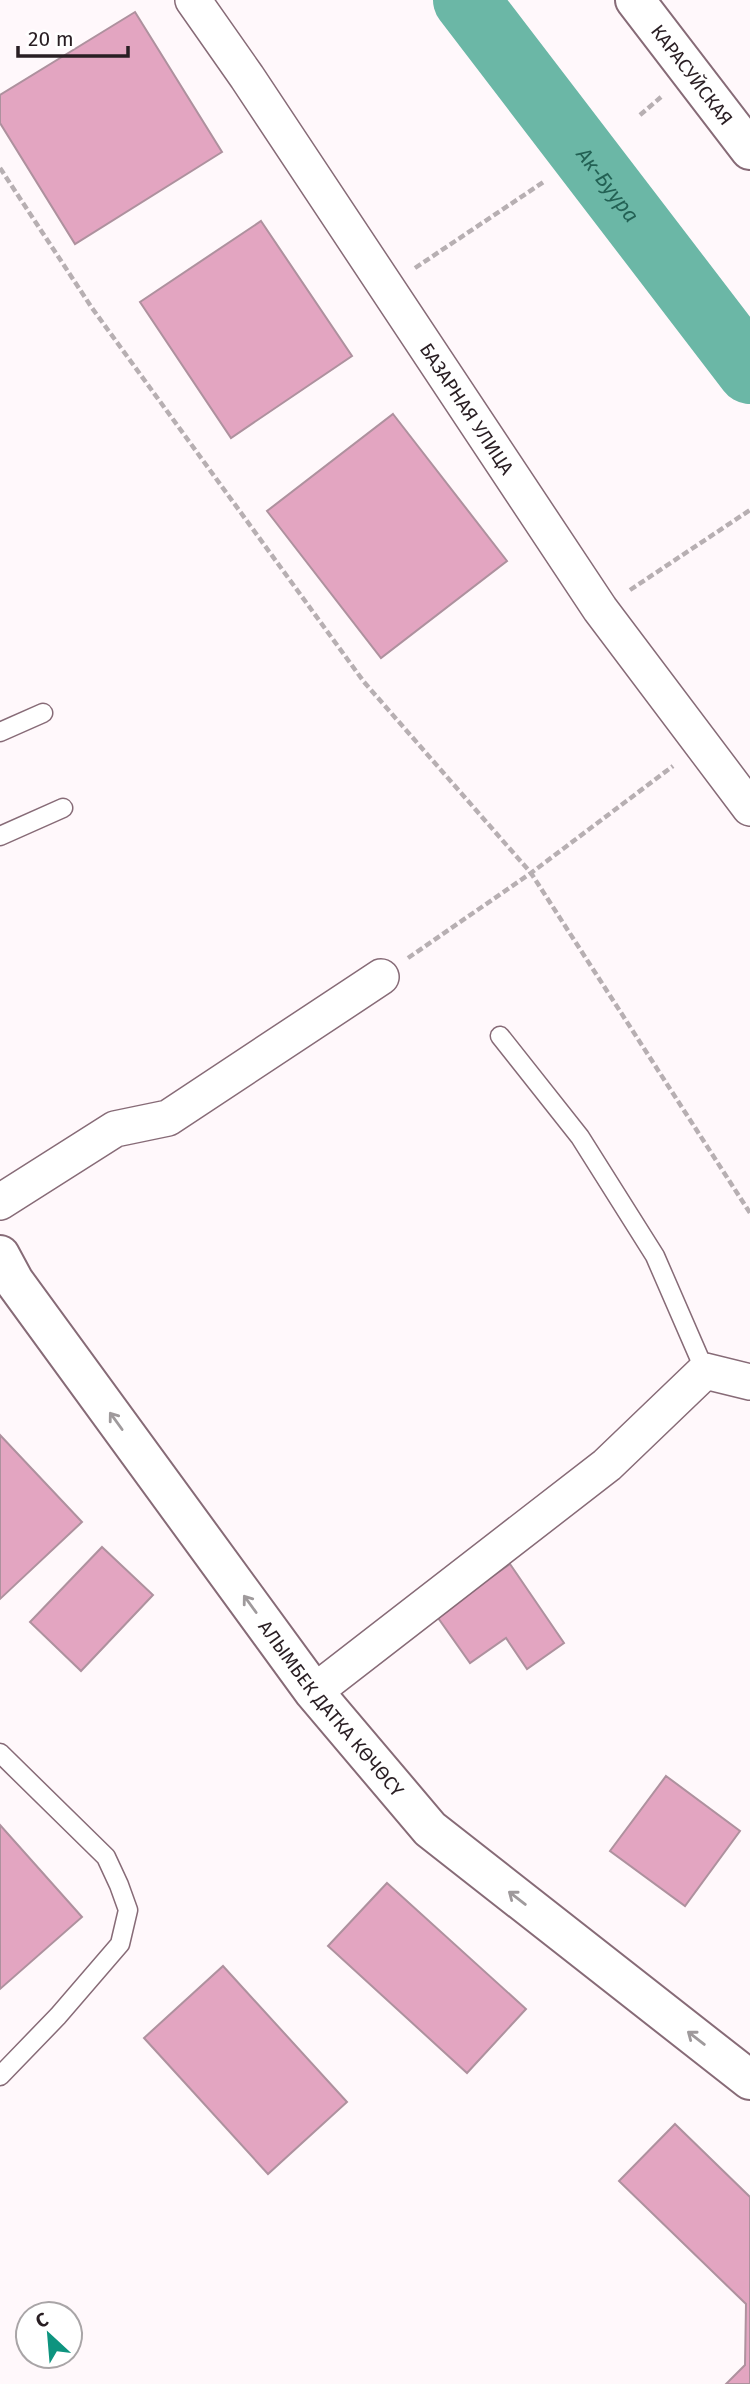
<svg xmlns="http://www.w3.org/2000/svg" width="750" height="2384" font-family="'Fira Sans',sans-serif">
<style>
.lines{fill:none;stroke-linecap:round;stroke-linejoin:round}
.river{stroke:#6bb7a6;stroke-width:66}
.building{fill:#e3a5c1;stroke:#ae919e;stroke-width:2}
.lane-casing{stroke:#876b77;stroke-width:21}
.street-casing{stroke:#876b77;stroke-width:38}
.secondary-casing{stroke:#876b77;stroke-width:42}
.primary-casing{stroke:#876b77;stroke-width:42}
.path{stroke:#b7afb2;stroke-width:4.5;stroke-dasharray:7 3.5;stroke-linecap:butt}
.lane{stroke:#fff;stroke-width:18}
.street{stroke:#fff;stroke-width:35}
.secondary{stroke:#fff;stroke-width:38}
.primary{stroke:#fff;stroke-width:38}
.oneway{stroke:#9f9a9c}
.labels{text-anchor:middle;stroke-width:5;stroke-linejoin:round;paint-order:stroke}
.street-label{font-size:19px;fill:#291e23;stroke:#fff}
.water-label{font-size:21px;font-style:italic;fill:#236154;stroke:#fff}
</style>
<rect width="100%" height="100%" fill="#fff8fb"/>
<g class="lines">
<path class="river" id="s1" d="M466,0l284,371"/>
</g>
<g class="building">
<polygon points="135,12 222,152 75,244 0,123 0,95"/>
<polygon points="261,221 352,356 231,438 140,302"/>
<polygon points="393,414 507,561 381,658 267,511"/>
<polygon points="0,1435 82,1522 0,1599"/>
<polygon points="102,1547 153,1595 81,1671 30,1622"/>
<polygon points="510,1564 564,1643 527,1669 506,1638 470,1663 436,1615"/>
<polygon points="666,1776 740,1831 685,1906 610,1851"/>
<polygon points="0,1825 82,1917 0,1989"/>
<polygon points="387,1883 526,2009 467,2073 328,1946"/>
<polygon points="223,1966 347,2102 268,2174 144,2038"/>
<polygon points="675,2124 750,2197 750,2384 726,2384 745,2365 746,2304 619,2181"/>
</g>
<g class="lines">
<g class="lane-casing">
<g id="lane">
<polyline points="0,732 43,713"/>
<polyline points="0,836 63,808"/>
<polyline points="500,1036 580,1137 655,1256 705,1371"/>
<polyline points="0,1753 106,1857 119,1885 128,1910 120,1944 58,2016 0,2076"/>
</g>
</g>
<g class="street-casing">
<g id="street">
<path id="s2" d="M193,0l54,77 353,532 150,199"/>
<polyline points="0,1202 115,1129 168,1118 381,977"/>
<polyline points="314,1692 607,1465 705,1371 750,1382"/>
</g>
</g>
<g class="secondary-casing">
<g id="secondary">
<path id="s3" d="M635,0l115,150"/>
</g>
</g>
<g class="primary-casing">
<g id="primary">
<path id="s4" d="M0,1255l14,26 300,411 116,137 320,251"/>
</g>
</g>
<g class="path">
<polyline points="640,115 661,97"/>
<polyline points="0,168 92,308 364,682 531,873 750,1213"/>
<polyline points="415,268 545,181"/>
<polyline points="630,590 750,510"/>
<polyline points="408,958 531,873 673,766"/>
</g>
<use href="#lane" class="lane"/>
<use href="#street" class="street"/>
<use href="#secondary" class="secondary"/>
<use href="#primary" class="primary"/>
</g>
<defs><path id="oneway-shaft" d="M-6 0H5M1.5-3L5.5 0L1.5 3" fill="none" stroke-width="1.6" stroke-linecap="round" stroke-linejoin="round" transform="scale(1.75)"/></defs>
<g class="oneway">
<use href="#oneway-shaft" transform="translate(116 1421) rotate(-126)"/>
<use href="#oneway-shaft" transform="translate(250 1604) rotate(-126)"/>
<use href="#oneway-shaft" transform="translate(517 1898) rotate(-142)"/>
<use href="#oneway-shaft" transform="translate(696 2038) rotate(-142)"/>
</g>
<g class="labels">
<g class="street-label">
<text dy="7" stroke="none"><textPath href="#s3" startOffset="94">КАРАСУЙСКАЯ</textPath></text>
<text dy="7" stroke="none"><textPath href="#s2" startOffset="492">БАЗАРНАЯ УЛИЦА</textPath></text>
<text dy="7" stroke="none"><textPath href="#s4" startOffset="562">АЛЫМБЕК ДАТКА КӨЧӨСҮ</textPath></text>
</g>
<g class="water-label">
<text dy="7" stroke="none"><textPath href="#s1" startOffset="233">Ак-Буура</textPath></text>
</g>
</g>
<g transform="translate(49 2335) rotate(334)"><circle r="33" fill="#ffffff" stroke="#a9a5a7" stroke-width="2"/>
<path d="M0-5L12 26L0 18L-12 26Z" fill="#0e947f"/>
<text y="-10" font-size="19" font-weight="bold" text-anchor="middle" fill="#291e23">С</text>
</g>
<path d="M18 46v10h110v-10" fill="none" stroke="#291e23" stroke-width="3.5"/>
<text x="28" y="46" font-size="21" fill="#291e23" stroke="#ffffff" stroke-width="5" paint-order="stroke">20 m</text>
</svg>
